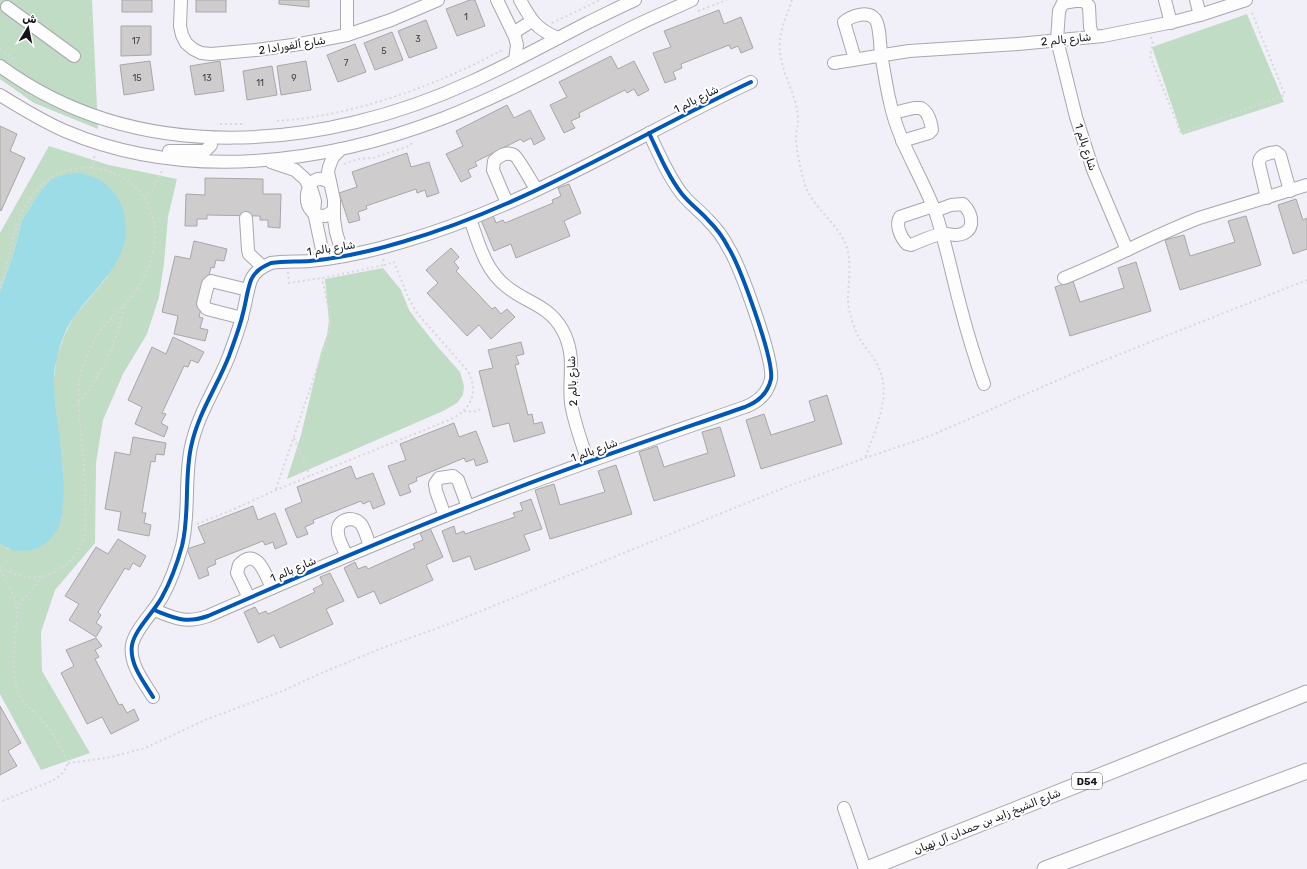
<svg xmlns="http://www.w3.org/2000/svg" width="1307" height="869" font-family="Rubik,'Noto Naskh Arabic',sans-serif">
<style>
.green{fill:#c0dcc4}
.water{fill:#9cdce6}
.building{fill:#cfcccd;stroke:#aaa6a7}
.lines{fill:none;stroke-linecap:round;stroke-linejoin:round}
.minor-casing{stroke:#a9a7ae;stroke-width:14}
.major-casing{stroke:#a9a7ae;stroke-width:17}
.path{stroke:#d8d8da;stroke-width:2;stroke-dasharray:2 3;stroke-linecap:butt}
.minor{stroke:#fdfdfe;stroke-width:12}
.major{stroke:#fdfdfe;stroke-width:15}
.cycleway-casing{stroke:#fff;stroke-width:6}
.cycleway{stroke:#0057b8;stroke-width:4}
.labels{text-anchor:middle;stroke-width:4;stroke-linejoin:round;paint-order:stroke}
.number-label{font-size:9px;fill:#444247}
.shield{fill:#fff;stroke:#5b5a5f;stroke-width:1}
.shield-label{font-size:10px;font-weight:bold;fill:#15141a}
.street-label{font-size:11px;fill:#15141a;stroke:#fff}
</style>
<rect width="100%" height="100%" fill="#f1f0f8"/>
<g class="green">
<polygon points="0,0 92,0 98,129 34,103 0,79"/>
<polygon points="1247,14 1284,102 1182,135 1152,47"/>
<polygon points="49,146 109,165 177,179 168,217 164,263 159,297 147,334 123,374 103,420 96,463 95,543 55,590 41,632 42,671 90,753 41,770 0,694 0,544 8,549 61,519 63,497 63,470 57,421 53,384 57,357 64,336 73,318 108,276 50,180 39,193 22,220 14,252 0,292 0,233"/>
<polygon points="383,268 401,290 409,310 417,321 436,345 460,372 464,386 463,395 457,403 443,411 287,479 301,435 321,352 327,335 329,321 325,279"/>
</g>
<path class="water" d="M79,173c5,1 10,2 15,4 12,5 24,17 28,30 16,49 -23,75 -48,110 -8,10 -15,30 -17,42 -2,8 -4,18 -3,27 2,39 12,78 9,118 -1,4 0,10 -2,15 -3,14 -15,28 -30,31 -12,2 -20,1 -31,-6v-252l14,-40 8,-32 17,-27 11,-13 12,-5z"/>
<g class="building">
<rect x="122" y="0" width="30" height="12"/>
<rect x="196" y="0" width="30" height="12"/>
<polygon points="279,0 309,0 309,7 279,4"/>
<polygon points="470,0 475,0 485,26 457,36 446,9"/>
<polygon points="719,10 724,24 741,17 753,48 741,53 738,46 731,49 729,45 681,64 682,68 673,72 676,79 665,83 653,53 671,47 664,31"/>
<polygon points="426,20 437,48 409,58 398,31"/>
<polygon points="121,26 151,26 151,55 121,56"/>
<polygon points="392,32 403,60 375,70 364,43"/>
<polygon points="355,44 366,72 338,82 327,55"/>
<polygon points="611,56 618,69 634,61 649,90 638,96 634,89 627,93 625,90 579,113 580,117 571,121 575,128 564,133 550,105 567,97 559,82"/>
<polygon points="150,61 154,90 124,95 120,65"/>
<polygon points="220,61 224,91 195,95 190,66"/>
<polygon points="306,61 311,90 281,95 277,66"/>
<polygon points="272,66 277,95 247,100 243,71"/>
<polygon points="507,105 514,118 530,110 545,139 534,145 531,138 523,142 521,139 475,162 477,166 468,170 471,177 461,182 446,154 463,146 456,131"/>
<polygon points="0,126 17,134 10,151 25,158 1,211 0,210"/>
<polygon points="407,153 411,167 429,162 439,193 427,197 425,190 417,193 416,189 366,206 367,209 358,212 360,220 349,223 339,193 357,187 352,172"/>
<polygon points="205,178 263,179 263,194 281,194 280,228 268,227 268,220 260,220 260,216 207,215 207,219 197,219 197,226 185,226 186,194 205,195"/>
<polygon points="569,184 581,213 564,221 570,236 516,258 511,244 494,251 481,220 493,215 496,223 503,220 505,223 553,203 552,200 561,196 558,188"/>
<polygon points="1296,199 1303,220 1307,218 1307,249 1293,254 1278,205"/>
<polygon points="1246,216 1261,265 1180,290 1165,240 1184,235 1190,256 1235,242 1228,221"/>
<polygon points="194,241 227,249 224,261 216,260 214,268 211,267 199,317 203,318 200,328 208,330 205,341 174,334 178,316 162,312 175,256 190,259"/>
<polygon points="451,248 459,257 454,262 459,268 456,271 492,309 495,307 501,314 507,309 515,317 491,339 479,325 467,336 427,293 438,283 426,270"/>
<polygon points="1136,262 1151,311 1070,336 1055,287 1073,281 1080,302 1124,288 1118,268"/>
<polygon points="173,337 204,352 198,363 191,360 188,367 184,366 162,413 166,414 161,423 168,427 164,437 135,424 142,407 128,400 152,347 166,354"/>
<polygon points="521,342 524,354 516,356 519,364 515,365 528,415 532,414 534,424 542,422 545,433 514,442 509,423 493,427 479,371 493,368 488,350"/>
<polygon points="827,395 842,444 761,469 746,420 764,414 771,435 815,421 809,401"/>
<polygon points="454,423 459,437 476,431 488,462 476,466 474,459 466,462 464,458 416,478 417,481 408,485 411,492 400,496 388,466 406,460 400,444"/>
<polygon points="720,427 735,476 654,501 639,452 657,446 664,467 708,453 702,432"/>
<polygon points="133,437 166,443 164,455 156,454 155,462 151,461 142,513 146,513 144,523 151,525 149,536 118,530 121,512 105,509 115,452 130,455"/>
<polygon points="616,465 632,514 550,539 535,490 554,484 560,505 605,492 598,471"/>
<polygon points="351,466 356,479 373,473 385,504 373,509 370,501 363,504 361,501 313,520 314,523 305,527 308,534 297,538 285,509 302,502 297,487"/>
<polygon points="531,499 542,529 524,535 530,550 475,570 470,556 453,562 442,531 454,526 456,534 464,531 465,534 515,517 513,513 523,510 520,503"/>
<polygon points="253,506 258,520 275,513 287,544 275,549 273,542 265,545 263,541 215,560 216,564 207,568 209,575 199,579 187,549 205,543 198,527"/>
<polygon points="430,528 443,557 426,565 433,580 380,604 374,591 358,598 344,568 355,562 358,569 366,566 368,569 415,548 413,544 423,540 420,533"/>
<polygon points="118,539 146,556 140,567 133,563 129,570 125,568 98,612 101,615 96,623 102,627 96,637 69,620 79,604 65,596 96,547 108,554"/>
<polygon points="330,573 344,601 326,609 333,624 280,648 274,635 258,643 244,612 255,607 259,614 266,611 268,614 315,592 313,589 323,584 320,577"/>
<polygon points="96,638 102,646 95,650 99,657 95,659 119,705 122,704 127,713 134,709 139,720 111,734 102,717 87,724 61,673 74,666 66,650"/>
<polygon points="0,706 21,743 8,751 17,766 0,775"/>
</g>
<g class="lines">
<g class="minor-casing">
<g id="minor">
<polyline points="181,0 180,26 182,35 186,43 193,49 201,53 211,54 256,50 300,44 347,35 391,20 438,0"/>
<polyline points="347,0 347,35"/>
<polyline points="497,0 515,37 517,45 515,60"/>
<path d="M520,0c11,20 16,29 38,38"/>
<polyline points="1165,0 1171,23"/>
<polyline points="1196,0 1200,15"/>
<polyline points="7,7 74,56"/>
<polyline points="513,33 532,21"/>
<polyline points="1093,37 1090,27 1089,6 1084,1 1075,1 1063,3 1059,11 1057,40 1076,117 1093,170 1127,250"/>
<path d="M855,59l-11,-37c7,-6 24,-12 31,-3 5,6 5,27 6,35 3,16 5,32 9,48 8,40 32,74 46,112 10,30 16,61 24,91 7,27 15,53 24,79"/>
<polyline points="834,63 909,51 1018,44 1103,36 1173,22 1200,15 1246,0"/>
<path d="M0,66c139,102 324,84 473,15 39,-18 77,-39 116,-59 15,-7 30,-15 46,-22"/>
<path d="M0,95c21,13 42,26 65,36 120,51 260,33 379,-13 66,-26 128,-61 191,-92 18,-9 38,-17 57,-26"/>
<path d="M893,113l21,-5h7c7,4 10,14 11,22l-3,3 -27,8"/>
<polyline points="341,149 333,157 329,167 328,172 334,200 334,219 336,232 343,256"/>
<polyline points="169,151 205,151 211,145 210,138"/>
<polyline points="271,162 295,170 305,179 312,191 315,201 314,212 324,259"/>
<path d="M330,183c-24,-19 -35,34 -5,33l7,-4 2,-4"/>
<path d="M1267,198l-8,-34c0,-10 8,-10 17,-12l4,3 10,36"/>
<path d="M507,203l-14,-33 1,-9c5,-5 12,-10 20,-6 4,2 18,28 22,34"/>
<path d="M933,206l-33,11c-5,8 1,21 7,27l4,1c10,-4 20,-9 30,-11 5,-1 10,1 15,1 20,-1 18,-20 7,-31l-12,1 -16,6"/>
<polyline points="246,218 248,250 249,254 263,267"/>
<path d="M470,219c9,25 15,51 37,68 20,16 41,18 55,42 15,27 6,47 9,74 3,20 11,40 17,59"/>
<path d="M1064,278c45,-18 89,-42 135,-60l108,-33"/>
<polyline points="242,318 207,309 203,304 208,284 211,281 248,290"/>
<polyline points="445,516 436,491 435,484 439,478 453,476 458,480 468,507"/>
<path d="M347,556c-5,-10 -19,-33 2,-37 3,0 8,1 11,4 5,5 7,16 10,23"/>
<path d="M249,598l-12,-25 2,-8c18,-20 27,11 33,23"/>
<path d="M154,610c21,8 31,14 54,6 89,-39 179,-78 270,-113 88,-35 178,-65 267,-96 13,-5 23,-14 26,-28 3,-20 -31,-113 -43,-132 -5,-10 -12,-19 -20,-27 -8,-9 -18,-16 -26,-26 -14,-18 -23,-40 -33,-61"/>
<path d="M153,697c-9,-15 -24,-33 -21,-52 3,-16 22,-33 30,-48 9,-16 15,-33 20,-51 8,-32 2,-66 9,-99 7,-34 26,-60 38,-91 5,-14 11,-29 14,-43 3,-11 4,-22 8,-33 4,-9 11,-13 20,-17 13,-2 26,-1 39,-2 31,-3 62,-10 92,-19 123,-35 234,-106 349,-160"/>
<polyline points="844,808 865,869"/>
</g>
</g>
<g class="major-casing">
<g id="major">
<polyline points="867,869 1307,693"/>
<polyline points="1045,869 1307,771"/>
</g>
</g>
<g class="path">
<path d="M792,0c-4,13 -11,26 -12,41 -3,26 16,50 18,76 1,7 -2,14 -2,21 0,12 6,38 10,50 10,23 33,36 41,60 5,18 1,34 1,51 0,8 2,16 5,24 4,16 15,26 23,39 18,31 0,65 -11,96"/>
<polyline points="698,11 727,0"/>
<polyline points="552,23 600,0"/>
<polyline points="1151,37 1153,44 1150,56 1181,133 1285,95 1251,10"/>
<polyline points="0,49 13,59"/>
<path d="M277,121c77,-5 161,-36 227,-72"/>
<polyline points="220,124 243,124"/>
<polyline points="344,164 358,159 373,158 409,146 413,142"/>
<polyline points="92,168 95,153"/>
<polyline points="145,198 155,186 163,168"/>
<polyline points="288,272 289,283 322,278 385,265"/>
<path d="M0,288c10,-27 12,-66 30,-89 8,-11 19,-22 32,-27 42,-15 89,11 93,57 2,27 -13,57 -31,76 -9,10 -19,18 -26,29 -6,10 -11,20 -15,32 -7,21 -4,44 -2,66 2,25 5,51 4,77 0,9 1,19 -1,28 -4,15 -16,30 -31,36 -20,8 -34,4 -53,-6"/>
<path d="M79,403c23,-29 38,-60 45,-96"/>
<polyline points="464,411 473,412 481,409"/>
<polyline points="294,438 310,476"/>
<polyline points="276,489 329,333 330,315 322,278"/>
<path d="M197,524l35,-14 44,-20 34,-14 139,-56c22,-10 30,-26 19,-49l-51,-58 -8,-14 -15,-37 -9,3 -2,-6"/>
<path d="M0,570c6,10 16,28 17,39 1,6 -1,13 -1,18 -2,20 -5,49 3,67 5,11 15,17 22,25 12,13 20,28 27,44 -3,9 -8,13 -16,18l-52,21"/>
<polyline points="17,609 25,597 43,577"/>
<polyline points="68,763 107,758 145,748 205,720 285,690 317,675 382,648 449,624 786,487 865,458 930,436 1095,364 1307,280"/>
</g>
<use href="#minor" class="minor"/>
<use href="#major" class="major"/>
<g class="cycleway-casing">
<g id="cycleway">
<path d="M154,610c21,8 31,14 54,6 89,-39 179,-78 270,-113 88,-35 178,-65 267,-96 13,-5 23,-14 26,-28 3,-20 -31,-113 -43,-132 -5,-10 -12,-19 -20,-27 -8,-9 -18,-16 -26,-26 -14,-18 -23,-40 -33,-61"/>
<path d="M153,697c-9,-15 -24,-33 -21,-52 3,-16 22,-33 30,-48 9,-16 15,-33 20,-51 8,-32 2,-66 9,-99 7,-34 26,-60 38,-91 5,-14 11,-29 14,-43 3,-11 4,-22 8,-33 4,-9 11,-13 20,-17 13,-2 26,-1 39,-2 31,-3 62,-10 92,-19 123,-35 234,-106 349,-160"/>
</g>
</g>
<use href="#cycleway" class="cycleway"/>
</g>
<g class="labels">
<g class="number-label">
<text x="466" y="20">1</text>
<text x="418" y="42">3</text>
<text x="136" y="44">17</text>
<text x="384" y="54">5</text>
<text x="346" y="66">7</text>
<text x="137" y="81">15</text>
<text x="207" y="81">13</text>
<text x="294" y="81">9</text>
<text x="260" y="86">11</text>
</g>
<rect class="shield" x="1072" y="773" width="30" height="16" rx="3"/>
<g class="shield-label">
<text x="1087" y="785">D54</text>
</g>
<g class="street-label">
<text transform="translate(1066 39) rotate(-6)" y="4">شارع بالم 2</text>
<text transform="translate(292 45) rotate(-9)" y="4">شارع ألفورادا 2</text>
<text transform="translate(696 99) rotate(-27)" y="4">شارع بالم 1</text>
<text transform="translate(1086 147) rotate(72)" y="4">شارع بالم 1</text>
<text transform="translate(331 248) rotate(-9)" y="4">شارع بالم 1</text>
<text transform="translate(572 381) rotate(-93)" y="4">شارع بالم 2</text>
<text transform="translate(594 450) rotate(-20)" y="4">شارع بالم 1</text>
<text transform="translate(293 569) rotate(-23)" y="4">شارع بالم 1</text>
<text transform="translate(987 821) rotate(-22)" y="4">شارع الشيخ زايد بن حمدان آل نهيان</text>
</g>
</g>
<g transform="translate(28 28) rotate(10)" stroke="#ffffff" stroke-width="3" paint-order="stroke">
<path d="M0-3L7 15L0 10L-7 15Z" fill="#15141a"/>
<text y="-6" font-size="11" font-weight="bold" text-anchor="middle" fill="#15141a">ش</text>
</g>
</svg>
